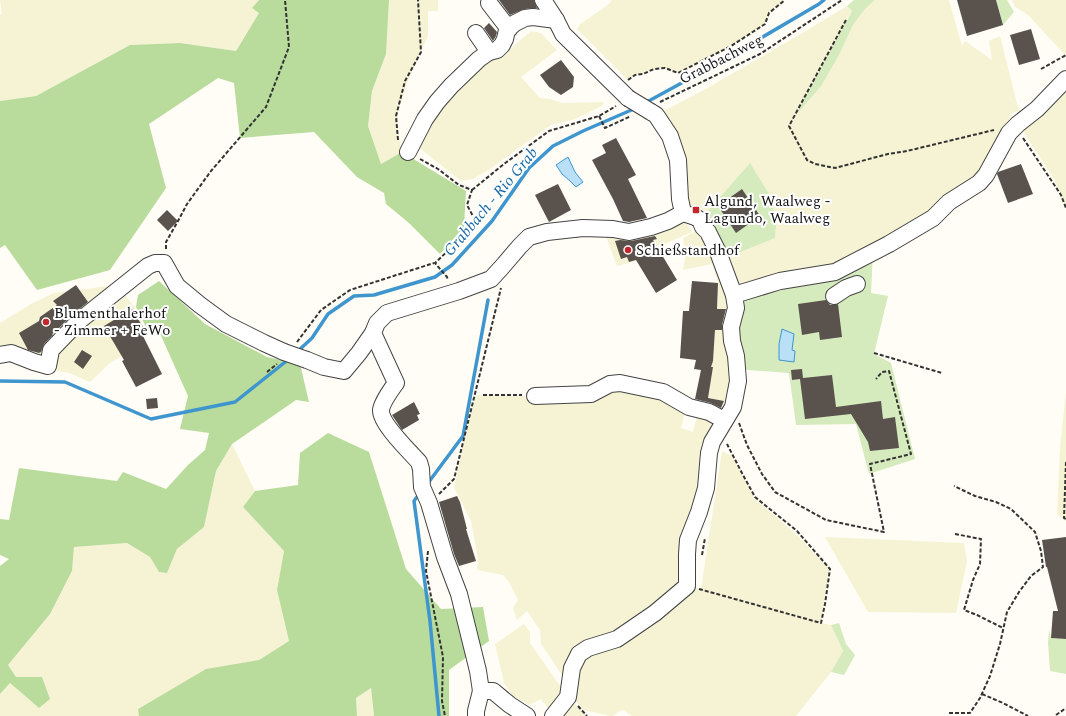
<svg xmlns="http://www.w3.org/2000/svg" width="1066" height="716" font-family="Spectral,serif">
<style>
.farmland{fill:#f6f3d4}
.green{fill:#d5ebbd}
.forest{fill:#b9dc9c}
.water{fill:#b9e0f7;stroke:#3f96cf}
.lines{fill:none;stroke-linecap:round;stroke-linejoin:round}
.stream{stroke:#3f96cf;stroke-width:3.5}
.building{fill:#5a524d}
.minor-casing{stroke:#444;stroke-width:18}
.path{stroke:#333;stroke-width:2;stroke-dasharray:4 2;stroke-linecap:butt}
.minor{stroke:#fff;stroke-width:16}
.minor-bridge-casing{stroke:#444;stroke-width:18;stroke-linecap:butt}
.minor-bridge{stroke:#fff;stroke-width:16}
.poi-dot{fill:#c4262e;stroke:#fff;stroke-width:1.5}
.labels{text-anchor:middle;stroke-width:4;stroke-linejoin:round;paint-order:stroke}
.street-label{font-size:15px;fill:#111;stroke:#fff}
.poi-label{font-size:15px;fill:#111;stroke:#fff;text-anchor:start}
.water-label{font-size:16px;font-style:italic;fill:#1768a6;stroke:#fff}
</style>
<rect width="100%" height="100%" fill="#fffdf5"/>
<g class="farmland">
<polygon points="0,0 259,0 253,8 259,13 236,51 180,43 130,45 36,96 0,101 0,15 2,14"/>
<polygon points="389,0 438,0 438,11 428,11 428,36 407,83 398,112 398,130 402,152 381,164 368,126 372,91 386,54"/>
<polygon points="611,0 785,0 769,13 765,24 731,46 678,73 665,68 654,69 643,74 635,75 628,80 577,29 580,24 605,7 610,3"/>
<polygon points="875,0 949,0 962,46 965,41 992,60 989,41 1000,36 1019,111 1010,114 1011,118 1010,122 986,175 889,244 729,309 717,309 718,283 712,264 683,270 685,258 684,247 683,238 703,227 721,260 774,238 776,223 700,220 683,213 678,160 656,115 702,91 763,56 799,35 847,6 852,11 846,20 839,55 853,25 865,9"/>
<polygon points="1012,0 1066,0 1066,56 1028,15 1015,7"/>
<polygon points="531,31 541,33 557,50 521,77 540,98 550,99 562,103 604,102 602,106 575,119 551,125 490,169 473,179 461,181 418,147 437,114 452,92 488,60 500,58"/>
<polygon points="1066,82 1066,207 1054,179 1021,128"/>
<polygon points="682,216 692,232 667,243 656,255 617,266 604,231"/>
<polygon points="116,285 133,305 146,332 143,344 110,363 90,382 69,373 46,369 0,356 0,323 31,304 54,293"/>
<polygon points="715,330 728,331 736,356 728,402 708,398 713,367 711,367 713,361"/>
<polygon points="625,386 686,408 681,428 693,432 698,412 721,420 682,580 677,588 610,636 588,642 566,681 541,644 540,630 527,611 517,620 513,608 518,600 509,582 503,575 477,570 478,559 471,521 454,487 470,415 476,395 587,398"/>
<polygon points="1066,391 1066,521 1057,514 1060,448"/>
<polygon points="232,444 255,491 243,507 284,551 277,590 289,641 259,660 206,670 139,708 139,716 0,716 0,694 10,683 39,708 16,677 8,665 50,614 72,571 74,547 127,543 150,557 159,572 167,573 177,549 204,527 216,471"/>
<polygon points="722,451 732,456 754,498 797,535 829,569 821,623 831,625 843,651 831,672 796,716 632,716 623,710 618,712 613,716 610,716 584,710 574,699 579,661 690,586 701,589"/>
<polygon points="825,537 964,543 967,561 956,613 868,612"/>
<polygon points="524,624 530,632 530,643 563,690 556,702 548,708 541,699 529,705 512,695 504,683 495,644"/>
<polygon points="371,688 374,716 357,716 356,698"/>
<polygon points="568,697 587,716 553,716"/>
</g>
<g class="green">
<polygon points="854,0 875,0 865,9 853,25 839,55 821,86 796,115 852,11 847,6"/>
<polygon points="996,0 1007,0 1014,12 1003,25"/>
<polygon points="750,163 771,197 776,223 775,238 721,260 700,220"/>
<polygon points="873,252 871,293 888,296 874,354 891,363 915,459 869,474 856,424 796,425 789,373 748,370 737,366 734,295"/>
<polygon points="839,623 846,644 855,655 844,675 831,672 843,651 831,625"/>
<polygon points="1049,630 1051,638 1066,639 1066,674 1050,671 1048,643"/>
</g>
<g class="forest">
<polygon points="259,0 389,0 386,54 372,91 368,126 381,164 402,152 466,191 464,227 440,254 409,223 386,204 384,193 357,177 314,132 240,138 234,83 218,78 149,124 166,188 110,270 37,290 5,245 0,248 0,101 36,96 130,45 180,43 236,51 259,13 252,8"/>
<polygon points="159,281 205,324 267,357 300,364 309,402 296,400 232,444 216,471 204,527 177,549 167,573 159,572 150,557 127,543 74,547 72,571 50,614 8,665 16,677 42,677 50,699 39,708 10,683 0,694 0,566 9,559 0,555 0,519 9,520 19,468 117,481 123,472 166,489 188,465 205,450 209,433 180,429 188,396 158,329 149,333 136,307 138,295"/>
<polygon points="328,433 369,452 406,569 441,609 483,607 489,641 449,670 449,716 374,716 371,688 356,698 357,716 139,716 138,709 206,669 259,660 289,641 277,590 284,551 243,507 255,491 298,485 300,453"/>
</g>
<g class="water">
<polygon points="568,157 575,172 583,182 576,187 570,181 562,174 556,165"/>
<polygon points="782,329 794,334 792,350 795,351 794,362 779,360 779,344"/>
</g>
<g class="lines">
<g class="stream">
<polyline points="645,103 720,62 819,4 824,0"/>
<polyline points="297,352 312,338 328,314 354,296 374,295 435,277 452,265 492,221 529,168 553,146 583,131 636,108"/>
<polyline points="0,381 65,382 151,419 235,402 289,359"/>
<polyline points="428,483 463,436 488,300"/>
<polyline points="420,493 414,501 430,621 439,716"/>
</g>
</g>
<g class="building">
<polygon points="499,0 534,0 537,8 524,9 510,15"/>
<polygon points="957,0 996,0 1003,25 967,36"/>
<polygon points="489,23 497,32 496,36 493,41 484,28"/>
<polygon points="1031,29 1040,59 1019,65 1010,35"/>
<polygon points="561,60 574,77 573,87 561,95 549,87 540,75"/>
<polygon points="616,138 636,175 628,179 647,218 629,222 623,221 613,199 592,160 606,153 602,145"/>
<polygon points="1021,164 1033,194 1008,203 997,174 998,172"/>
<polygon points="558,184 571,210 549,222 535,195"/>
<polygon points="742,189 760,216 736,233 718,206"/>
<polygon points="167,210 178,221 168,231 157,220"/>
<polygon points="655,236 657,239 653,240 677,280 656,293 636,260 629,262 627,257 621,259 615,241 620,240 631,241"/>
<polygon points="692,281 718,283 717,309 726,309 722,325 722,330 715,330 713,361 711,367 713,367 708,398 724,401 721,408 711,403 695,399 701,370 694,369 696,360 680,358 683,311 689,311"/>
<polygon points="76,285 88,302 73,314 55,332 52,334 53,335 44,344 41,352 39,353 28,350 19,333 39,321 40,317 57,305 53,301"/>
<polygon points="826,300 830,305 834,305 838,304 842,337 820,340 819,332 802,335 798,304"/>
<polygon points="132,309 146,332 142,334 162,374 136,387 122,361 124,360 104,326"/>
<polygon points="82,350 92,356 83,369 74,362"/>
<polygon points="802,369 803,378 832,375 836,407 881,401 883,419 895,417 899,448 870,451 868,442 851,414 805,419 800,379 792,380 791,370"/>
<polygon points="157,398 158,408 147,409 146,399"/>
<polygon points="414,402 420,414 417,415 419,420 402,430 392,415"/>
<polygon points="457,496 460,502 467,529 466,529 476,561 459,566 454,554 439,502"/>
<polygon points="1066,537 1066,639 1051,638 1053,611 1058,611 1047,567 1046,567 1042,540"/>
</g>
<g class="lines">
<g class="minor-casing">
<g id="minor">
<polyline points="543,0 556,20 563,34 628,98"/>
<polyline points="489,3 509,29"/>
<polyline points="476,33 489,52"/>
<polyline points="651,112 656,115 670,136 678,160 680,199 683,213"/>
<polyline points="408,152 425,119 437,102 451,86 479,59 489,52 497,50 502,45 505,39 507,30 515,23 525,18 533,17 556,20"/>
<polyline points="734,295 780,281 835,272 889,244 933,218 949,202 979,183 986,175 1009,133 1018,124 1037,109 1066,79"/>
<polyline points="834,296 846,288 857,284"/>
<path d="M373,333l23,50c-5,7 -14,19 -15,27 -1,13 29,42 38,52l2,7 1,18 7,16 16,54 14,37 19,77 3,20"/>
<polyline points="0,355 11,353 34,362 48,366 51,350 79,321 148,266 155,263 164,263 177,286 200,305 226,324 264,343 284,352"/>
<polyline points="307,360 324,367 344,371 359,353 373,333 377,323 387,313 459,291 491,279 502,267 520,246 529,237 547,232 583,228 613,229 629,232 651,227 668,221 683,213"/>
<polyline points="535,396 591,394 610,384 620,383 663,392 689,407 709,412 724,420"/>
<polyline points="476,716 476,711 481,691 493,691 510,705 527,716"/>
<polyline points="553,716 568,697 572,668 579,654 588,648 617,639 655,613 687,586 687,554 688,540 699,512 706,488 709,453 712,442 733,407 738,381 736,356 732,341 731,327 736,308 734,295 718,252 708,232 703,227 700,220 695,217 683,213"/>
</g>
</g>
<g class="path">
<polyline points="846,20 789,126 807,160 815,164 835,168 888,154 907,151 994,130"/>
<polyline points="1041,69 1066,55"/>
<polyline points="628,80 635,75 643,74 654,69 665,68 678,73 731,46 765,24 769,13 785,0"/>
<polyline points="660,102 760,54 842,0"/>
<polyline points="599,116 605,128 631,116"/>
<polyline points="1023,138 1061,195 1066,208"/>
<polyline points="398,140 396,116 405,81 421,52 418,0"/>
<polyline points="420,159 438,169 459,185 472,190 467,205 474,218 470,229 453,246 435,263 447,277 448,280"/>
<polyline points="472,190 504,164 549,131 599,116 616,106"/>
<polyline points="166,249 166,242 178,221 187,204 211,171 266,107 289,47 285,0"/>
<polyline points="297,342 321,310 350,290 434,263"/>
<polyline points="874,353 942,373"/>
<polyline points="267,372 277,364"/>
<polyline points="483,395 522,395"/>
<polyline points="739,423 747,445 762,474 775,492 826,520 884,532 870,464 911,454 889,371 882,372 876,379"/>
<polyline points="1066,462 1064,518 1066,519"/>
<polyline points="439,494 454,479 501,288"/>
<polyline points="955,534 981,539 980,564 973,580 964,610 977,615 1003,628"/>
<polyline points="428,551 426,571 443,657 442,701 445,716"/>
<polyline points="702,555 705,538"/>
<polyline points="699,589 821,623 825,604 830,569 797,531 755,497 743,475 727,444"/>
<polyline points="982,694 1003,703 1028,716"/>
<polyline points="578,706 587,716"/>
<polyline points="949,713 970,713 980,698 990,676 1000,644 1007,612 1019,592 1031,576 1043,567 1041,551 1035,532 1011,509 996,502 975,496 954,486"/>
<polyline points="1056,715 1066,708"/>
</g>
<use href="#minor" class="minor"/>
<g class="minor-bridge-casing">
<g id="minor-bridge">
<polyline points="628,98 651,112"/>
<polyline points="284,352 307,360"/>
</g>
</g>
<use href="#minor-bridge" class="minor-bridge"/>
</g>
<g class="poi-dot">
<rect x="692" y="206" width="8" height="8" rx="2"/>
<circle cx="628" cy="250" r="4"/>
<circle cx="46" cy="322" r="4"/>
</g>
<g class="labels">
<g class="street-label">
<text transform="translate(721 59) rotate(-27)" y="5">Grabbachweg</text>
</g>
<g class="poi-label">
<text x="704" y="206">Algund, Waalweg -<tspan x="704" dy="17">Lagundo, Waalweg</tspan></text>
<text x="636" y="255">Schießstandhof</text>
<text x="54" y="318">Blumenthalerhof<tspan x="54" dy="17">- Zimmer + FeWo</tspan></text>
</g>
<g class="water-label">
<text transform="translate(490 201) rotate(-50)" y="6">Grabbach - Rio Grab</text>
</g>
</g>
</svg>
